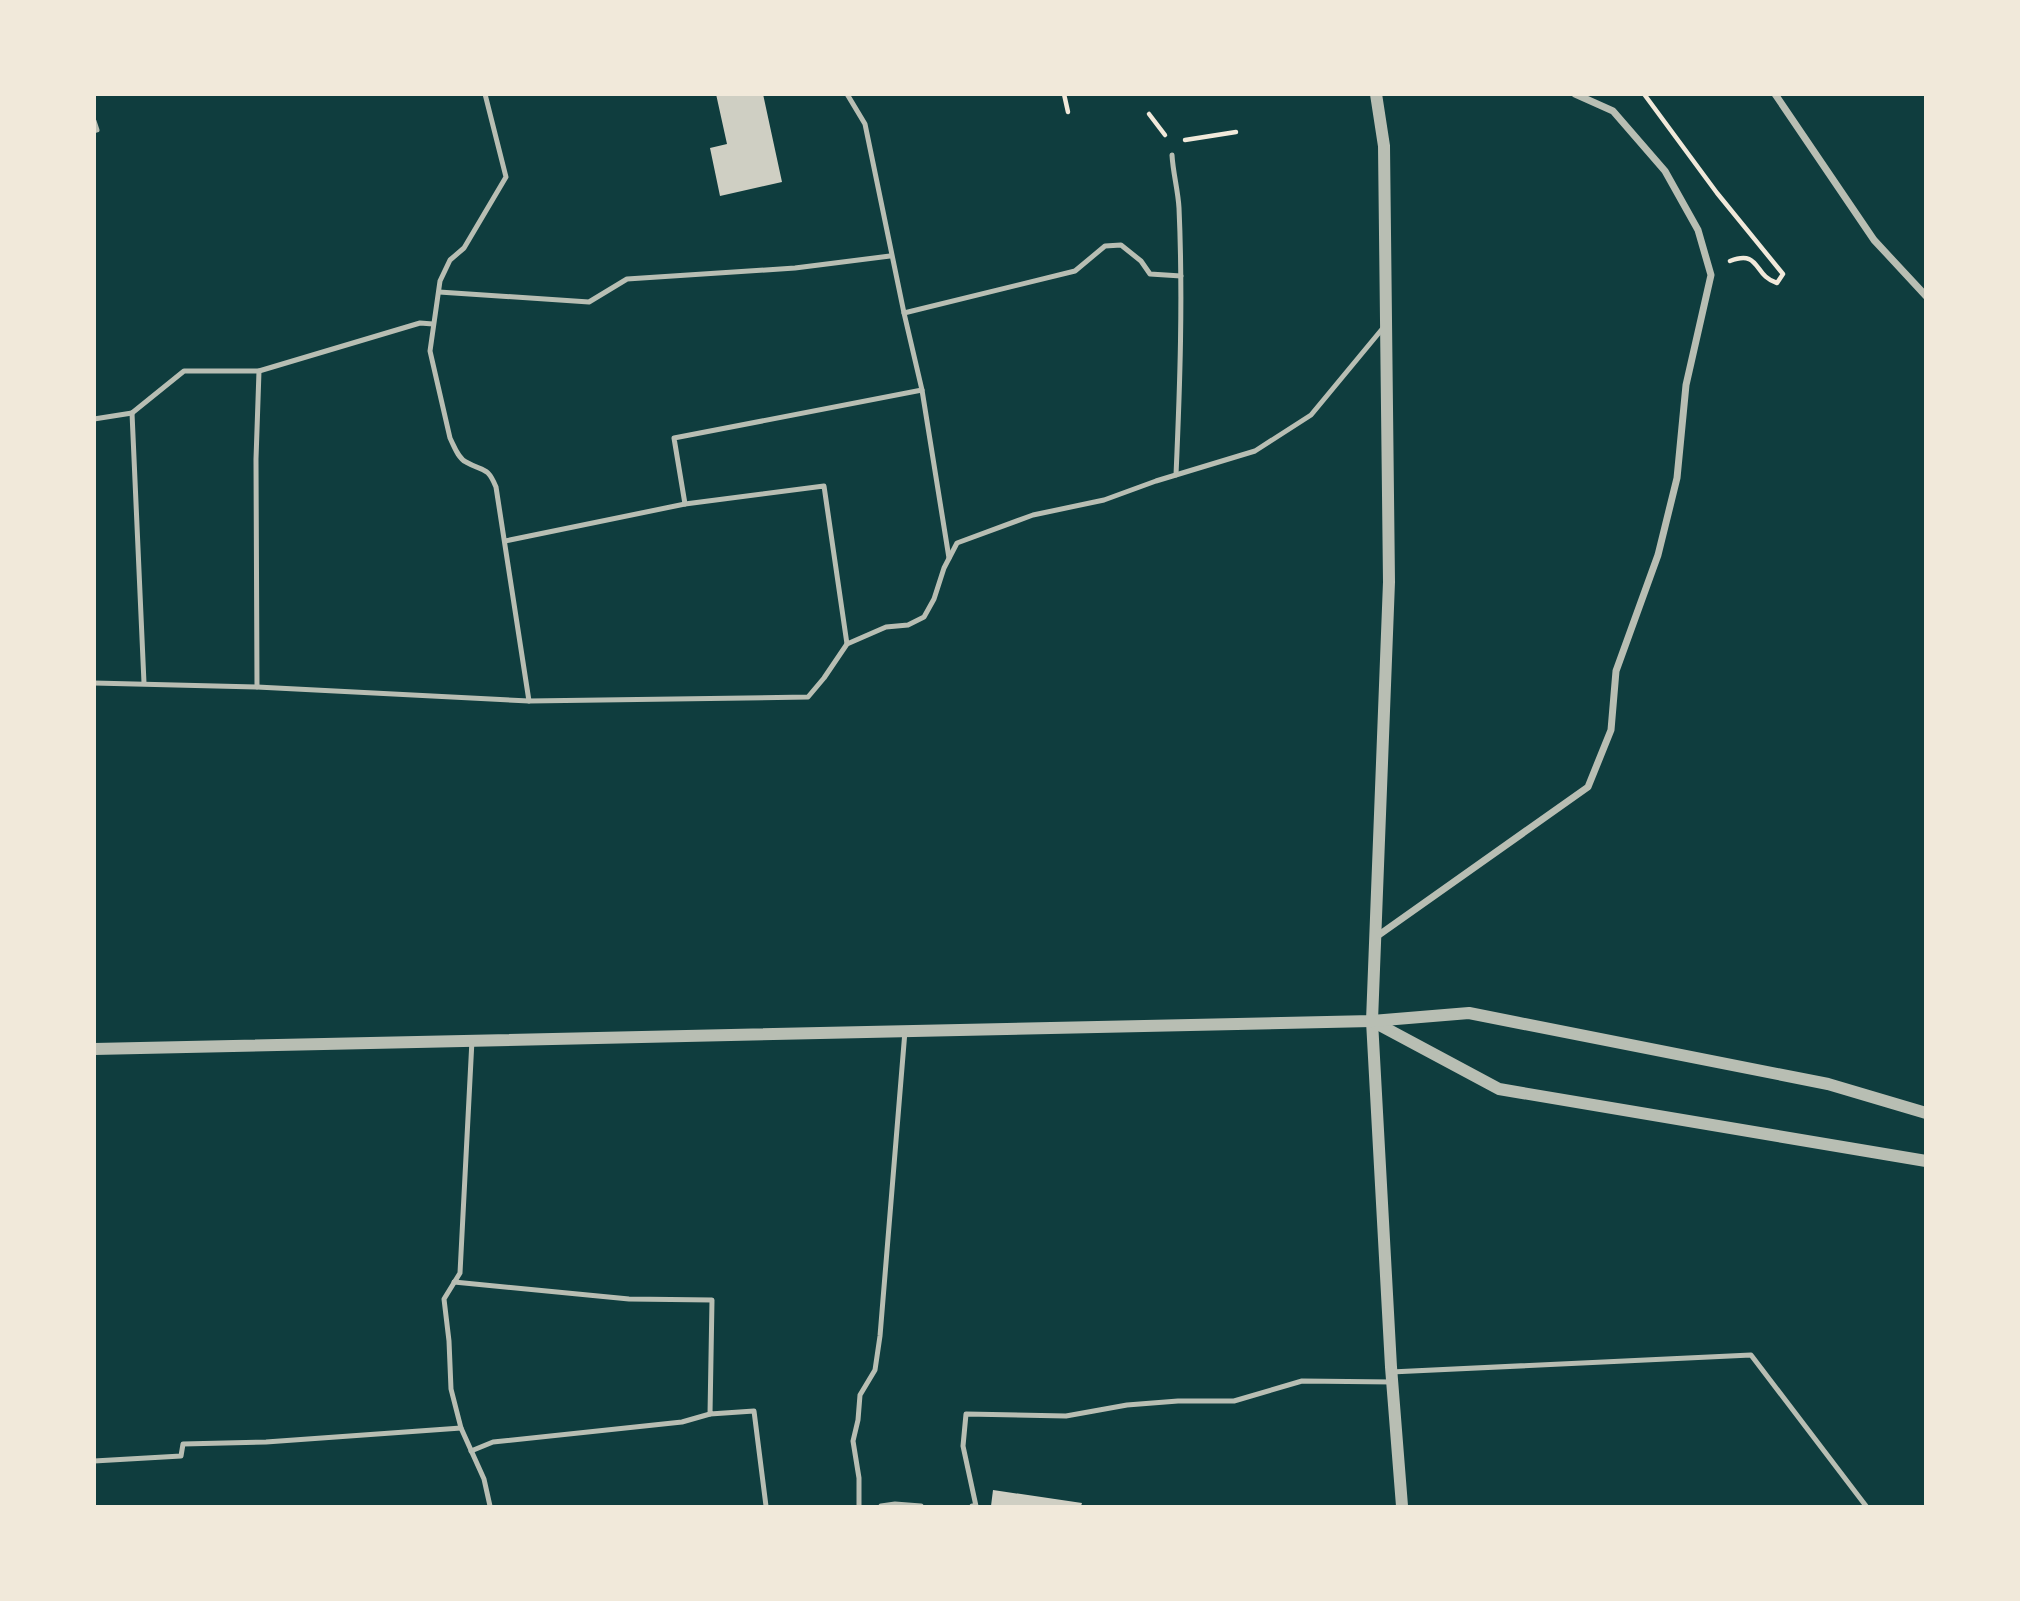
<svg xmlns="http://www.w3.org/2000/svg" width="2020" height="1601" font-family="'DejaVu Sans',sans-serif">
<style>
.building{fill:#cfcfc3}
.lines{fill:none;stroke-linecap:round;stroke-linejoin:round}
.path{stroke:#f1e9da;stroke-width:4.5}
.service{stroke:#b8beb3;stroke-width:5}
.minor{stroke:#b8beb3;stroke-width:7}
.tertiary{stroke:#b8beb3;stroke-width:12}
</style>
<rect width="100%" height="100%" fill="#0f3d3e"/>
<g class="building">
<polygon points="716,94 763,94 782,182 720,196 710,148 727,144"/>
<polygon points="993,1490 1082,1503 1081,1506 991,1506"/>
</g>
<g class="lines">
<g class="path">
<polyline points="1064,94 1068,112"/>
<path d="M1644,94l73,99 66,81 -6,9c-24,-7 -16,-34 -47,-22"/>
<polyline points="1149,114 1165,135"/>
<polyline points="1185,140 1236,132"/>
</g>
<g class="service">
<path d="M485,94l21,83 -42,71 -14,12 -10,21 -10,70 20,87c4,8 8,20 16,24 17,10 21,3 30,25l33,214"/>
<polyline points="847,94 865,124 904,313 1075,271 1105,246 1121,245 1141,261 1150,274 1181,276"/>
<polyline points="94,121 97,130 94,131"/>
<path d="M1172,155c1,18 6,35 7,53 4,89 1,177 -3,267"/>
<polyline points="439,292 589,302 627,279 795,268 890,256"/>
<polyline points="904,313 922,390 949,558"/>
<polyline points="132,413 184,371 259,371 420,323 433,324"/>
<polyline points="132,413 144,683"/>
<polyline points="94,419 132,413"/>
<polyline points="685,504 824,486 847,644"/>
<polyline points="505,541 685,504 674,438 922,390"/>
<polyline points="94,683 257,687 529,701 808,697 824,678 847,644 886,627 908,625 924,617 934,599 944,568 957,543 1033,515 1104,500 1156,481 1255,451 1311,415 1383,328"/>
<polyline points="257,687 256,459 259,371"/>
<polyline points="472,1040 460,1273 444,1299 449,1341 451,1389 461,1428 484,1479 490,1506"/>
<polyline points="454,1282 629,1299 712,1300 710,1414 754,1411 766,1506"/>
<polyline points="1391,1372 1751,1355 1866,1506"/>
<polyline points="471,1451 493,1442 682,1422 710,1414"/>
<polyline points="94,1461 181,1456 183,1444 266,1442 461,1428"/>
<polyline points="859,1506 859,1478 853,1441 858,1420 860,1395 875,1370 880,1336 905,1031"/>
<polyline points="881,1506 895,1504 921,1506"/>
<polyline points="972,1506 976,1506 963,1446 966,1414 1066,1416 1127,1405 1178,1401 1234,1401 1302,1381 1393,1382"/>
</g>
<g class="minor">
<polyline points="1775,94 1874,240 1926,296"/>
<polyline points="1376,937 1588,787 1611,730 1616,671 1658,555 1677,478 1686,385 1711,275 1698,230 1665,171 1613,111 1575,94"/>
</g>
<g class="tertiary">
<polyline points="1376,94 1384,146 1389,582 1372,1021 1391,1367 1402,1506"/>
<polyline points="1372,1021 1499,1089 1926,1161"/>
<polyline points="94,1049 1372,1021 1469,1013 1828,1084 1926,1113"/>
</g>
</g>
<rect width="2020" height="1601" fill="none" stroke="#f1e9da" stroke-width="192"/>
</svg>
